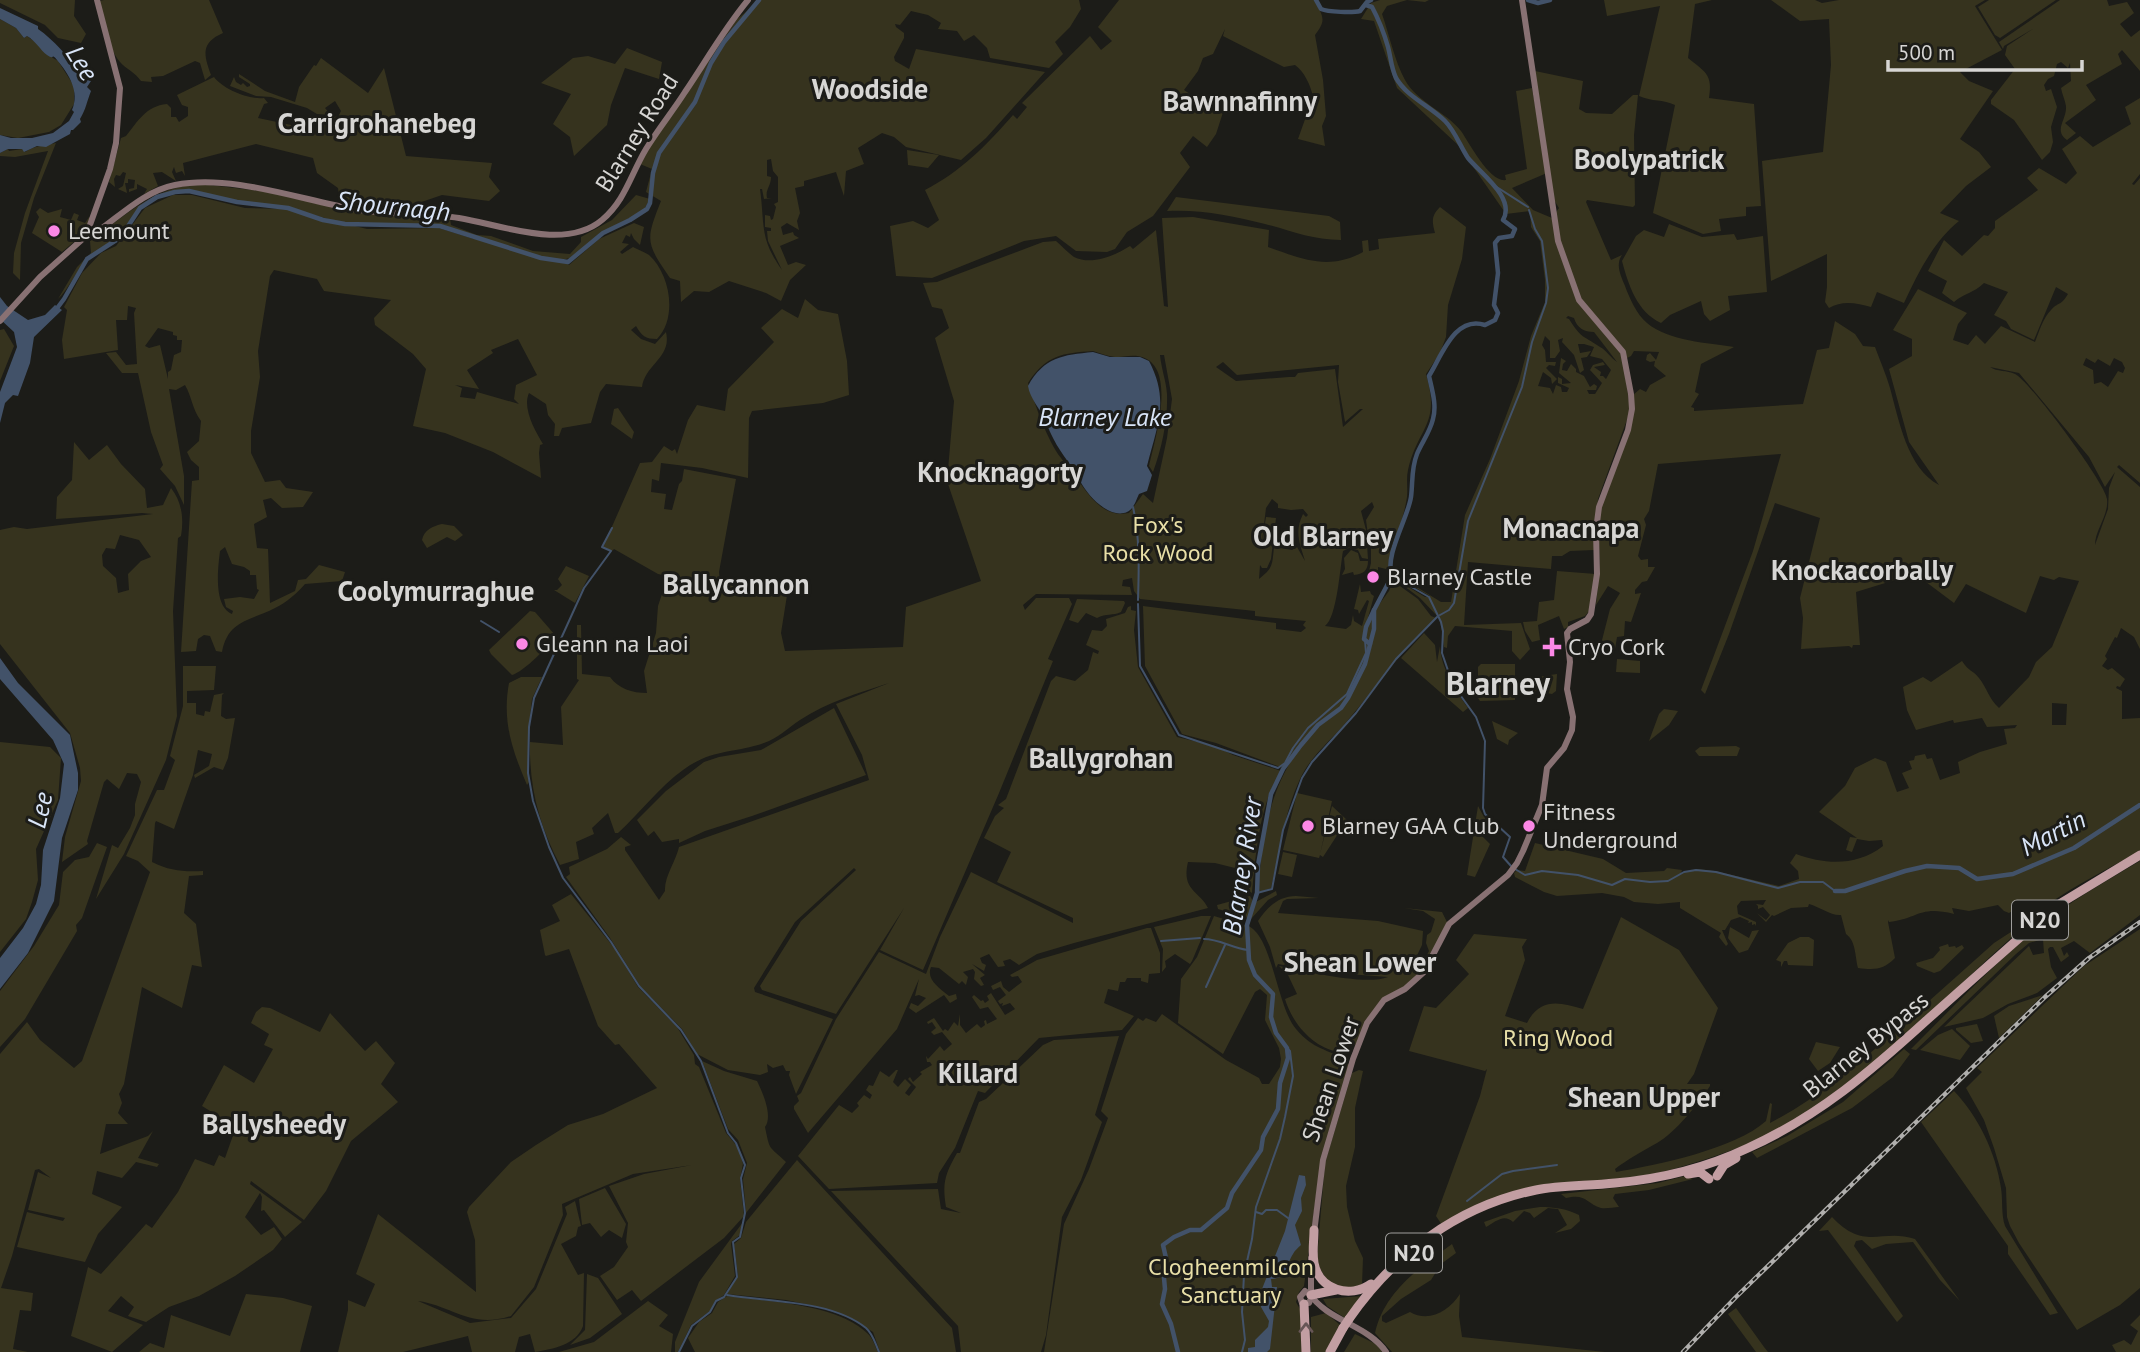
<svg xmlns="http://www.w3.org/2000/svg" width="2140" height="1352" font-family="'PT Sans',sans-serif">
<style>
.green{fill:#36331e;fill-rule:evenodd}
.water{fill:#425269}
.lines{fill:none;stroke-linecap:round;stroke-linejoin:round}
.stream{stroke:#425269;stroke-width:2}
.river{stroke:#425269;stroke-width:4.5}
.secondary{stroke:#887173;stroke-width:6}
.highway{stroke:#c29ea2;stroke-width:9}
.rail-casing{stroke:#b0afad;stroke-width:4.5}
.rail{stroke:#1c1c18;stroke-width:2;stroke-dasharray:5;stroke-linecap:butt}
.highway-bridge{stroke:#c29ea2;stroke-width:9}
.oneway{stroke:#675656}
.poi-dot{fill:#fb87e5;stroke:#1c1c18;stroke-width:2.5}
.labels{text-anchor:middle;stroke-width:6;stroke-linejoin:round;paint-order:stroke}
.shield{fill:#1c1c18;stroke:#9f9e9c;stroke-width:2}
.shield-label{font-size:23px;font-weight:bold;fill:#d7d6d4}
.street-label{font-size:24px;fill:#d7d6d4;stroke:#1c1c18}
.poi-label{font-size:24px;fill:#d7d6d4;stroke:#1c1c18;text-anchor:start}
.park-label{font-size:24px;fill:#e8dfa7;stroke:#1c1c18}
.water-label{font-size:26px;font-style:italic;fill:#d9e5f8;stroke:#1c1c18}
.quarter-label{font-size:28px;font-weight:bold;fill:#d7d6d4;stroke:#1c1c18}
.district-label{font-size:32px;font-weight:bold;fill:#d7d6d4;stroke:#1c1c18}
</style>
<rect width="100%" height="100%" fill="#1c1c18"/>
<g class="green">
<polygon points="0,0 75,0 74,16 86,34 81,43 58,38 45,25 0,3"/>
<path d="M104,0h105l14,33c-23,10 -19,22 -12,42l-6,5 -5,-17 -5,-2 -32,15 -12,1 1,5 -11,-1c-6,-9 -15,-12 -21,-19 -13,-15 -16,-43 -21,-61z"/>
<path d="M761,0h318l2,9 -11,18 -15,15 8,12 -14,14 -59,-10 -3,-10 -13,-13 -10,6 -7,-10 -19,-2 3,-6 -13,-8 -17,-4 -11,14 -5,-1 1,3 8,6v5l-10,19 1,4 14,8 7,-20 129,23 -59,66 -25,22 -55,-13 -12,-10 -12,-4 -24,15 6,16 -18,7 -2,25 -8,-24 -32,9v5l-9,2 5,25 -3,8 2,9 -12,-7 -6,4 2,8 10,-3 1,3 5,3 -19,8 8,19 8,-3 10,3 -16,15 -9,21 -15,-8 -37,-12 -20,11 -15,-1 -13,11 -1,-21 -10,-3c-24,-35 -25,-37 -9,-77l-15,-9 6,-23 -12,-5 8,-15 89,-130zM771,159l2,12 5,6v25l-4,2 2,3 -3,12 -2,1 -1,-4 -5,-1v12l6,1v3h-4l1,10 14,29c-23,-32 -17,-45 -22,-81h2l2,10 8,-1h-5c-2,-8 4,-12 4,-21l-4,-1v-16z"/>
<path d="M1119,0h195c9,16 13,20 1,35l8,45 3,36 -4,10 3,20 -27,-7 15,-42c-2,-11 -9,-26 -18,-32l-11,2 -61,-31 2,-7 -12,25 -10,4 -5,13 -14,19 12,8 12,-3 19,5 -11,34 -9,13 -14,-11 -13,17 10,14 -37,49 -26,16 -12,17 -8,3 -31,-1 -20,-15 -32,5 -92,37 -36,-2 -6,-50 23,-5 15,7 11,-8 -14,-30c35,-18 62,-45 88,-75l4,4 10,-12 -5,-4 68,-67 11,14 11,-9 -14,-14z"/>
<path d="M1380,0h49l-4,2 -18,-2 -20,6 -5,8c7,20 13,48 23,66 12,22 41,32 56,51 9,13 29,52 45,49l-1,-5 22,-6 -11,-78 16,-3 15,85 -35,15 21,22 19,8 7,-10 -5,-8 -19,-129 48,10 -4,28 7,4 26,1 21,-19h5l-4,40 1,70 -2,2 -46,-7 -1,2 25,58 11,-5c-7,10 -1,21 3,31 4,11 12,29 22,37 21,18 62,20 87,24l-33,17 -6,28 4,2 -8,13 3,1v3l109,-7 14,-54 12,-2 6,-27 20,13 8,12 12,1c5,14 11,27 15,41 9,32 17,80 49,97l-30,-43 -20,-73 23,-13v-17l-19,-9 25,-41 49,24 -9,11 -5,16 15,5 8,-10 9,9 16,-18 34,16c4,-10 8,-24 16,-32 7,-8 10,-4 17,-16l-12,-7 -22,53 -23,-11 -5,-8 -12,-6 14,-23 -24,-9c-10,10 -20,10 -30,19l-12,-9 5,-12 -19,-10 16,-31 18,16 22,-21 4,1 7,-8v-7l43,-31 -11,-12 12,-10 27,16 11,-11 -15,-24 18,-13 13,11 38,-23 -6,-17 15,-9v76l-8,10 2,1 6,-7v305l-21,-18 -2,2 23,20v162l-6,-12 -13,-9 -4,10 -2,-1 -10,19 2,3 -5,7 6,4 4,-2 13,11 -5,8 -3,-1 -1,2 6,3v28l18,-1v133c-46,26 -96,48 -130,88 -70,62 -135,134 -215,181 -37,22 -77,36 -118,48 -40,12 -81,11 -121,17 -41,6 -79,19 -114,40l-6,-9 44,-120 7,-27 -2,2 -76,-20 15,-45 12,2 33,-34 -13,-14 18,-26 53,5 -5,8 3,13 -20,56 22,7c13,-26 33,-21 56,-14l38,-92 58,33 39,58 -24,66 -7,10h23v2c-12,18 -34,46 -53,57 -11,6 -32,18 -42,26l1,3c41,-7 119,-23 150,-51l4,-18 2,1 -2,19c46,-24 84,-55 122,-89l4,-1 14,-15 84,-75 20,-13 15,-17 -3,-4 -7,-2 -10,6 -5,-2 -6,-6 -29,6 -17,-3 2,6c-35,-9 -36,5 -65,8v-2l-1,2 7,36c-12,12 -20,12 -37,10 -3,-12 -2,-27 -12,-34l-5,-19c-10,1 -21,-8 -32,-11l-1,3 -17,1 -17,8 -2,-1 -6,7 -9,-9 9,7 4,-5 -7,-8 -5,2v-3l-2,-2 7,1 3,-5 -25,1 -4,5 1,8 18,8v2l-1,2v-2l-3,1v-3l-4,1 1,-2 -9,-4 -9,3 -6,10h-3l6,14 -2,2 -7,-9 2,-4 -41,-25v-6l-22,2 -24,-2 -10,-5 -22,-4 -45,3 -13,-4 -29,-15 -1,-4 3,-3 8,1 10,-28 68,16 23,14 38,-2 3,-3 15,2 -1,3 16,-4 18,2 64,15 20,-7 -1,-8 -8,-8 6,-9c30,11 61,12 87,-8l-1,-6 -13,1 -12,-2 -5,13 -6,-2 4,-13 7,1 -38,-26 26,-26 10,-18 20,-10 11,4 11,30 12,-4 -7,-15 10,-4 -3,-8 5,-1 1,-4 10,-2 2,5 5,-1 8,22 20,-7 -2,-11 22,-10 27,-8 -3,-15 11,-1 2,-3 -30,2 -5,-9 -28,5 -1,-3 -37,10 -9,-20 -4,-23 20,-10 8,5 31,-21c7,11 11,9 17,17 8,10 10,21 20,30l30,-31 7,-15 16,-15 27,-66 -20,-4 -5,3 -14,-4 -14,37 -60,-29 -12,19 -56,-42 -1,7 8,6 -10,6 -39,12 4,53h-7l-1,3 -3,-2 -48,3 2,-31 -3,-20 20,-80 -45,-15 -46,131 -24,60 -4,-4 52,-139 28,-97 -123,10 -9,47 -5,8 2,6 -8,31 3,4 7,-1v8h7l-8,14 -5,1 -7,8v4l6,-1 -10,29 -6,-1 -1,15 -7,1 -2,12 -14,-5 9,-35 10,-16 -12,-7 -12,19 4,-42 -2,-45 2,-11c11,-39 36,-69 33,-112l7,-6 6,3 4,-7 16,-9 -12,-10 1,-5 -5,1 -4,-2 1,-5 3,-2 6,7 3,-8 -25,-1 -3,5 -8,4 7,48 -2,9 -30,82 -4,51 -24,1 -8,5h-10l-1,13 -83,-7 -4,63 57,-2 9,26 -10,11 -8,-9v-20l-57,-5 -7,10 -1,12 -3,-1 -4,-28 -20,-21 -28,-21 33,20 5,-1 -37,-21 -1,-11 2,9 47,29h10l14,-87 25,-56 29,-78 12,-45 14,-34v-22l-5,-39 -9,-14 -1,-16 -24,3 -48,-69 -61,-57 -23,-67 -13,-2 10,-16zM1568,316l6,2c3,10 10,14 20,14l23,30c-6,-4 -11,-12 -17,-15 -19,-13 -18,-8 -31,-28l-3,-1zM1545,336l5,5v17h5l5,-7 -2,-11 5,-2 -1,4 12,13 6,18 4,-3 -3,-12 6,-1 4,-6 -11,2 -2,-9h6l10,3 -4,9 12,3 9,11 -5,9 -3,-3h-3l1,-4 -7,-5 11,-2 -2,-3 -10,3 -3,5 12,13 -7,11h-6l-2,-4h9l1,-4 -3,-2 -4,3 -6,-11 -8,-4v-3l-5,-5 -4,7 -5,-1 1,-6 3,-3 -5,-3 -2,15 12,10 -9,1v-5l-4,-2v6l11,5 -2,4h-5l-1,-5 -5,-2 -3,9 -3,-6 -12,-2 5,-14 8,6 1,6 5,-5 -11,-11 3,-3 6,1 1,-4h-10l-1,-12 -3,-5zM2086,358l9,5 3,-4 12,7 4,-8 8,4 3,6 -2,5 -5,-2 -10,16 -7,-5 -7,2 -1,-14 -10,-5zM1990,367l29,6 70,84 16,30 10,-15 -6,16 -1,21 -13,36c0,-15 14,-30 12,-46 -1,-15 -79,-120 -92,-125 -8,-4 -18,-2 -25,-7zM2052,703l15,1 -1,21h-14z"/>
<path d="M1604,0h108l-17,4 -7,54c17,14 25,16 21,40l45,6 7,102 -15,1v9l-27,3 2,12 -18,3 -50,-21 22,-108c-12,-6 -23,-3 -36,-9l21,-90 -53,10z"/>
<path d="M1771,0h44l7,3 17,-3h146l-10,6 27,44 -42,22 9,9 24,10 -33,48 19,13 12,15 -25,19 -26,27 19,8c-26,21 -41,52 -55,82l-27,-11 -6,15c-14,-4 -29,-7 -42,1l-4,-6 2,-15v-33l-56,27 -9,-120 61,-9 8,-87 -2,-46 -29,2z"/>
<polygon points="1989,0 2056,0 2000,38 1995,35 1978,7"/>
<path d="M2060,0h47l2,6 18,-4 7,11 -14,11 11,13 9,-7v41l-18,-21 -4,4 4,10 -36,21 10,15 -31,23 11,10 -9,7c-14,-10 0,-20 -1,-34 -1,-6 -4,-12 -5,-18l10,-7 -1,-18 -2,5 -7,-6 -4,2 -3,12 -6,3 -4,6 2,6 5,-2 6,18 -6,20 2,15 -3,10 -8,8 -28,-40 -23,-16v-4l24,-31 -10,-14 2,-9 29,-19 -32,19 -1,3 -4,-7z"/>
<polygon points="0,19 16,28 24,38 27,36 42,47 48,55 58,61 74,86 74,104 61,125 49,132 18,138 0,135"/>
<polygon points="627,48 662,62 659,79 625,68 611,105 607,125 574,156 570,137 553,124 571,94 541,83 573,58 588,56 615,64"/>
<path d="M321,58l47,35 16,-25 22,88 86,7 -3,14 11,14 -11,10 -47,-6 -38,13 -64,-7 -2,-13 -21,-15 -4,-15 -57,-14 -73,19 2,13 -3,-5 -6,2 -2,-6 -2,5 4,9 -14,-9 -9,1 5,13 -14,8 3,-5 -10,-5v5l-8,3v-3l5,-1 1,-8 -7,-1v4h-3l2,10 -9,-4 5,-3 3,-13 -3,-1 -3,4 -4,-1 -2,4 1,8 -6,-5 12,-44 5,-2c12,-15 20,-30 41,-32l4,4v9h5l3,5 9,-6v-9l-6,-2 -5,-10 37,-18c9,12 35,23 50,21l4,5 -4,1 -6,14 57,12c6,-8 13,-15 23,-13l3,-6 -6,-10 -10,7 6,7 -14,-1 -10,-6 -36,-11 -15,-1 -26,-10 4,-9 2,5 5,3 2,-2 4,4 3,-1v-2l-11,-7v-3l26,17 30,11 4,-15 15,-22 2,1z"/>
<path d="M56,143l-22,55 -13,45 -1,37 -7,-7 1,-20 11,-40 23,-62 -33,6 -15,-1v-3l8,-4 1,2 13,-2 3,3c9,-6 20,-7 31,-9z"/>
<polygon points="907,150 939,155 928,168 908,165"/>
<path d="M201,184l60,7 68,14 121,14 1,6 26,10 14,1 42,15 37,3 11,-12v-5l31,-17 24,-25 14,4 -5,9 -14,10 -29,15 -32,25 -8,2 7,5 30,-26 35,-16 10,4 -4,18 -6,-6 -3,-6 -1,4 -4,-2 -4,8 7,1 -9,8 2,2 11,-7c5,3 12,5 16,8 21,19 29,62 8,84 -12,0 -15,-3 -21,-13l-5,4 10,9 14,5 11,-12c6,26 -21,32 -24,55l-36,-3 -6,8 -9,31 -29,5 -3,8h-5l1,-12 -7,-9 -2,-11 -17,-11c-7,15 6,38 14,51l-3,1 -1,8 2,25 -48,-26 -48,-19 -32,-7 13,-57 -13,-15 -38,-29 -1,-7 17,-18 -67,-9 -7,-12 -43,-9 -4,6 -12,75 2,26 -9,54v22l14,29 15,-2 6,8 27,4 -10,15 -21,1 -11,-10 -8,2 4,17 -13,7 3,24 11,1 2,54 25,-12 3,-11 8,-1 13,-14 26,7 -3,9 -37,3c-9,10 -18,18 -30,24 -25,13 -47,12 -53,44l-6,-1 -6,-15 -6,-1 -6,4 -2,12 -15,1 11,-171 7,-1v-13l-8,-7 -4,-8 12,-11 2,-20c-9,-12 -9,-24 -16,-36l-9,5 -7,-1 15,87v29l-9,-19 -15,-17 3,-4 -12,-33 -13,-59h-16l-16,-20 10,-1 10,13 11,-1 -3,-51 2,-5 -8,-2 -1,14h-11l2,30 -54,9 -2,-19 5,-30 -3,-3 18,-34 19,-20 15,-7 29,-38 28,-13h19l53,13 42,1 35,12 22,3 -56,-17 -47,-5 -50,-11c-8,-1 -15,0 -22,2 -33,7 -34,32 -56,49 -9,7 -19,9 -27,18 -10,12 -18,30 -28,39l19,-32 14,-14 -1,-12c36,-26 65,-55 111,-57zM362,224l81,1 34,13 -3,1 -35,-11 -72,1 -16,-4zM158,328l15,4v3l4,1v4h5l-1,12 -7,3 -3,15 -3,2v7l-8,-34 -11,3 -4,-2zM518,339l19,36 -21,10 -2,14 5,5 -42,-12 -2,7 -15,-2 2,-9 -7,-3 24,4 -12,-19 26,-17 -2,-3zM225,547l7,17 12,3 6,4v4h6l1,14 2,1 -5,9 -14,-2 -16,2 2,8 7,4 -1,3c-19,-8 -14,-46 -12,-63z"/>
<path d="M1176,197l153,19 11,6 1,18c-29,0 -48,-9 -76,-16 -31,-8 -66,-15 -98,-13z"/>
<path d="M1440,207l26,20 -4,32 -14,46 -2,32 -6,16 -14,21c15,52 -8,52 -18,96 -2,9 0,18 -1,27 -4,27 -17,51 -19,78l-2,-1v-5l-8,-2v3l-9,1 2,-8v-27l-3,-1 -2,-15 8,-13 -2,-5 -11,9 5,19 2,29 -6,-1 -4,-8 -9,-2 -6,3c-3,17 -6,66 -18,75l21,3 5,-4 2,-10 1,6 8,5 7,-25 -2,-1 -8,14 -1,-4 -4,-1 6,-25 1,8 9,-1 1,3 3,2 -10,36 6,-12h4l-7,34 8,-21v-23l14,-19 4,-10 25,18 13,17 5,2c-35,32 -58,67 -88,102 -16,20 -37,35 -48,59 -16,34 -20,72 -29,109l-11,4 -2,-1c5,-59 12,-111 53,-157 9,-9 20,-16 29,-25l-23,16 -34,43 -67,-25 -34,-9 -37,-68 -2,-60 133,17v6l25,3 5,-4 -3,-3 3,-4 -51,-5v-5l-115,-12 -6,-8 -2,-13 -9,2 -1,6 8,1 2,8 -96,-1 -13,11 2,5 11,-12h33l3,6 -24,55 5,2 -54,132 -76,177 -43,-20 24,-42 -68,106 -74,-24 -2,-4 41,-65 55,-51 -2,-2 -59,54 -41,66 1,4 78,27 -37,75 -7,-19 1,-4h-4l-3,-6 -10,3 -6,-4 1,8 -8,3 -32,-5 -31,-16 -15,-25 -42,-43 -30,-48 -44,-61 4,-3 -1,-7 38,-18 14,-12 10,8 -6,2v3l34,50 6,-9c-1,-14 11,-30 14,-44l190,-67 -7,-25 -26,-51 53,-21c-30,10 -62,19 -89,37 -12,8 -22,18 -36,23 -31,11 -51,5 -81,27 -24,17 -43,43 -65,63h-3l-7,-20 -16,15 2,6 -18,8 3,17 -19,6c-21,-40 -31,-78 -30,-123l33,3 -2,-38 18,-27 -2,-1v-54h4l1,49 28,3c9,12 22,16 37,16l-3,-22 12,-38 2,-27 10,-30 -10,-2 -44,-25 -2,2 -9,-4 37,-84 12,-1 12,-16 8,5 3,-2 2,5 11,-34 9,-15 28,6 3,-22 46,-47 -13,-14 21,-19 16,9 7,-19 13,11 20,4 9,47 2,34 -26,8 -71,8 -3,7 -1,60 -46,-10 -41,-5 -2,18 -7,-2 -1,13 15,2 -2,15 8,1 7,-26 3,-3 2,-12 52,10 -17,93 1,11 68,6 -7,44 4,18 118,-4 3,-40 75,-26 -34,-100 7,-80 -19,-63 14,-10 -7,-19 -10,-2 -9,-24 14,-1 106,-40 13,-1c6,5 12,12 18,16 18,9 42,-2 56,-11l3,3 23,-19 8,76 4,1 -6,-89 31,-1 76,13 -1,17c35,12 60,24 95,5l-1,-11 6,-1 1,11 10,-2 -1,-10 57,-6c-3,-11 -4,-17 5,-26zM1093,351c7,2 14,5 22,6 8,0 19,-3 27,0 36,11 12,85 7,109l4,6c9,-24 15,-53 14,-78 -1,-13 -6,-27 -7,-39h4l8,44 -5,39 -14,65 -10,-9 -14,19c-28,6 -43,-22 -57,-42 -3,-5 -8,-8 -11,-13 -14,-18 -26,-54 -33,-75 18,-28 35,-30 65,-32zM1223,362l14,13 102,-10 -1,17 7,40 15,-13h3l-20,18 -8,-58 -37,4 -3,4h-6l-53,4 -20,-14zM1272,499l6,5v4l13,2 12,-1 5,6 -2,2 -3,-3c-9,18 -3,30 2,47l-8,-14 -5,3 -18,-3c-2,19 -1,21 -15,32l1,-14 2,3h5l4,-9 5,-41 -10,-1 -5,32 5,-41z"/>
<polygon points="40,208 48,213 62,209 60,217 71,220 74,213 79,215 77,220 85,223 89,217 91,218 83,234 62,252 32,233 39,217 36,212"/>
<path d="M1669,224l33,13 32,-3 3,6 26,-4 4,56 -39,4 2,14 -20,11 -6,-7 -3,-13 -31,14 -9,8c-24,-11 -33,-39 -39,-62l14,-25 8,-6 20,7z"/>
<polygon points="4,329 14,346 0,381 0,330"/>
<polygon points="618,408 634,432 632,439 611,424 614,409"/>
<path d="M74,442l15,18 18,-15 14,19 24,25 2,19 16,-3 8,-17c11,14 13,31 10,48l-3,2 -5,73 4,105 -11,44 -42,94 -28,45 16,-54 6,3 12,-20 5,-13v-11l6,-22 -4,-8 -10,-1 -8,16 -12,-10 -3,3 -17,59 1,3 -26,18 3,-25 16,-56 -1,-13 -10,-35 -70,-89v-114l14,-3 13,2 126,-15 -11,-1 -86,6 1,-22 15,-17zM120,535l19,5 12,17 -10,4 -13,13 1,16 -11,3 -2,-15 -13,-12 -1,-11 4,-7 9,1z"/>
<path d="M442,524l12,2 9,9 -8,6 -8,-4 -20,11 -5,-8c2,-10 11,-14 20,-16z"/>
<path d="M1351,550l7,3 2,8h8c0,10 -5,13 -14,14l-1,-3 -11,3 3,-6 -1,-11z"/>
<polygon points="566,566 589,576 575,603 554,590 557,590 562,585 558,579"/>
<polygon points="1557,571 1596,574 1590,610 1585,616 1568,622 1568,627 1564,629 1559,616 1538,625 1540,640 1532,642 1525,631 1523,622 1537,621 1539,602 1554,600"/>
<path d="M1077,599l47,2 1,2 -4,9c-8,4 -15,1 -24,6l-11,-5 -8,10 -9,-3z"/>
<path d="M1131,606v4l5,1 -2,19 4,37 39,70 38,9 18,9 48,16c-22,34 -25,82 -29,122l-8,-5 -1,-18 -28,-7 -27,-1c-7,29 12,29 20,46l-134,35 -37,11 -18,11 -9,-6 -7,2 2,5 -7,1 -9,-13 -9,4 2,5 4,2 -2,6 -12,-7 13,11 -5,3 4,7 -3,1 -7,-7 1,-7 -2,-3 -10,3 5,5 -2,8 -4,-4 -3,3 -20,-16 -8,-1c-5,12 7,20 18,29l7,-2 1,5 -7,4 -6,-8 -28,18 -7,-5 2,-5 7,3 8,-8 -7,-3 -4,1 4,-17 -22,50 -89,104 -14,-24v-3l5,-5 -2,-5 4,-3 35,-74 43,-67 47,22 14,-37 31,-65 102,51v-5l-76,-36 14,-30 -27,-14 11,-22 9,-8 -6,-3 8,-6 45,-118 5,-5 19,5 13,-11 5,-18 5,2 1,-3 -13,-6 6,-15 10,1 5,-5 -1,-7 19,-6 3,-6z"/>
<path d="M530,611l5,1 20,23c-5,11 -32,37 -43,40l-21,-21 -2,-4z"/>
<path d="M1424,633l11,12 2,17 3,-16c1,22 15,44 28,62l-5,4 -62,-54z"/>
<polygon points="1617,659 1640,661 1640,673 1616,672"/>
<polygon points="1481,664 1515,664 1515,700 1480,701 1478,698 1478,667"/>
<path d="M183,666h33l-2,24 -27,1v12h9v11l8,2 1,-5 5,1 4,-17 10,-2 -2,2 -1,21 5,3 9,-1 -7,40 -5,12 -9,-3 -19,11 -1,-3 15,-9 3,-12 -14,-4 -5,25 -19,54 -18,-8 -1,2 -3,39c18,9 32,10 51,9v4l-14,1 -5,37 12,11 6,43 -10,-2 -10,43 -40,-21 -18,97 -5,10 3,9 -4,10 10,11h-22l-6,30 48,-18 5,-5 -15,27 21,6 -2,3 -21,-5 -14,16 -25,-7 -5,23 30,13 -24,27 -13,28 -68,-15 10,-35 36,9 2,-3 -37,-8 10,-38 13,6 -12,-9 -4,1 -23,86 -11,32 32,5 -2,18 -11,-1 -7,39 15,3h-28v-298l27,-32 13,18 34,28 8,-7 68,-189 -12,-11 -12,-5 31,-66h7l11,-30 -5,-4 13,-50z"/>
<polygon points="1557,674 1556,691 1552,694 1524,689 1524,679"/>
<path d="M521,677h21l-10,22 -4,37 1,46 -2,3c-15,-35 -25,-64 -18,-102z"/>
<polygon points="834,708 866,775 752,816 705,831 679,843 679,839 662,842 654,831 648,836 637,820 666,791 704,762 719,757 761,750"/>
<polygon points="1664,709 1678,711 1669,725 1649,741 1659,714"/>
<polygon points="1492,721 1518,733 1509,740 1508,745 1497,739"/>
<polygon points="0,742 50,747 61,758 58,800 36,849 38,880 32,902 26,919 0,952"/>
<polygon points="1736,746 1740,748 1737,756 1699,756 1695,751 1700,747"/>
<polygon points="1297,793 1332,801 1320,854 1332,806 1347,820 1323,857 1320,855 1319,858 1283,850"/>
<polygon points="1478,806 1484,817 1491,824 1481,835 1490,844 1475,877 1467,875"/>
<polygon points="97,843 107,847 82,918 76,925 77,931 25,1019 0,1047 0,991 34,946 59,905 63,872 75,860 89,857"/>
<polygon points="1283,852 1297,855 1292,877 1278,874"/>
<path d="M2140,861v54l-50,38 -16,-12 -13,7 3,8 3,-4 2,4 -8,6 -8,-15h-3l-2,2 3,18 6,11 -20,15 -29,11 -25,14 -39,9 85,-81 4,9 11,-2 -1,-14 -14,4 -13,11 -100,96 -5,-1c41,-41 81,-83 125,-120 32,-27 69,-47 104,-68z"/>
<polygon points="1276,891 1277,895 1268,900 1251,919 1218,909 1217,905 1250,896 1254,903"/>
<path d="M571,894l44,55 23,38 39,40 17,28 1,9 4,3 27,66 10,12 5,11 2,8 -3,15 4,37 -20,22 -83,63 -9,-11 -15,10 -17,-24 14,-9 14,-20 -2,-5 2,-19 -19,-37 35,-12 48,-9 -59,9 -71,30 1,11 -29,72 -23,29c-41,13 -58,-10 -93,-15l52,22 41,-5 25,-29 31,-75 -2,-7 10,-6 6,25 -3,1 -2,9 -15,8 17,31 6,-2 -1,53c-7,19 -30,23 -48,26l-5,-18 -11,3 -4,15h-43l-4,-16 -65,16h-65l10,-42v-10l17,7 10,-23 -19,-10 22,-60 98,78 -1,-52 -8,-28 2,-5 42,-45 25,-17 32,-20 35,-11 54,-26 -38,-44 -4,1 -17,-19 -29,-77 -23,7 -1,-1 -5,-25 20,-9 -8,-16z"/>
<path d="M1296,896l23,2 -32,1 -4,2 -5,12 100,8 45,10 -1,14 -11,23 8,2 10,-19 -3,-8 1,-8 4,-3 4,-13 -12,-8 -19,-3 38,4 5,10 -21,47 -13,13 -25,14 -33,49 -15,4 -1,3c-26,-4 -47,-29 -54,-53l12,-5 -9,-19 -9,-9c27,5 86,20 109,11l-67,-5 -43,-8 -2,4 -6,-21 -12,-26c9,-14 21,-25 38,-25z"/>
<polygon points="1201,916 1211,916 1192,961 1190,964 1175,954 1165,961 1166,967 1162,972 1163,949 1154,927"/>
<path d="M1214,916l20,6 9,6 1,-3c28,3 32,81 52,104 18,21 31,20 51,31l2,5 -29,101 -16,120 -5,6 -3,10 5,9 1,41h-258l20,-128 25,-55 19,-51 -7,-7 25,-77 12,-16 5,3 3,-3 10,4 6,-8 64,46 33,18 3,6h7l11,-17 1,-8 -2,-11 -14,-28 2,-25 -7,-6 -5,3 -32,62 -45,-31 3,-44 16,-22z"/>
<polygon points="1730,927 1749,938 1752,931 1759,930 1748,950 1739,953 1728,938"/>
<polygon points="1147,928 1151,928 1160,953 1160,973 1149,974 1148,983 1141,981 1141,978 1127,978 1125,982 1120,982 1118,991 1108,989 1104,1003 1134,1016 1122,1030 1039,1038 985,1093 978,1091 955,1148 939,1173 937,1183 829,1189 798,1156 839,1105 852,1113 859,1106 857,1103 864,1095 870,1099 872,1095 866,1090 869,1085 873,1086 880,1071 889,1077 896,1070 898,1070 893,1082 898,1087 905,1079 911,1085 905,1093 909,1096 916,1087 908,1079 910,1077 913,1082 922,1074 920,1072 932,1065 930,1062 927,1062 926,1056 928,1059 940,1046 944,1051 952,1044 942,1032 934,1035 931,1032 936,1028 932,1022 928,1024 927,1022 934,1018 943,1031 945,1029 948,1031 954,1022 958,1026 960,1014 960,1025 966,1033 977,1024 981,1028 985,1025 984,1021 986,1020 987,1024 997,1019 988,1007 980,1009 972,997 974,995 981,1001 983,1000 985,1003 989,1000 987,996 991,993 1005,1015 1015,1009 1010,1003 1002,1006 1003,1003 1000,1004 998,1001 1006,995 1000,987 993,990 991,986 1001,981 1003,987 1009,992 1022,982 1018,976 1012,977 1010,975 1037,960"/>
<polygon points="2140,929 2140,1288 2120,1305 2077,1330 2019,1243 2010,1226 2007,1217 2006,1188 1994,1148 1984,1120 1966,1088 1982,1072 1977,1068 2084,966"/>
<polygon points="1800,937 1809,937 1814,940 1813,966 1788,965 1787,961 1784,961 1781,967 1781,962 1776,960 1788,943"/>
<polygon points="1948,944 1949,947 1955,946 1956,948 1962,945 1964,948 1940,971 1934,973 1917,966 1916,963 1933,958 1940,950 1939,947"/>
<polygon points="2043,995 2041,997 1999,1038 1994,1016 2009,1006"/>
<polygon points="262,1007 270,1008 320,1032 330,1013 365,1051 376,1041 395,1063 381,1084 398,1102 351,1141 326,1191 304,1220 251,1181 250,1184 302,1222 285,1237 264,1210 261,1211 262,1197 260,1193 245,1217 261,1235 274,1227 282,1239 273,1250 235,1276 199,1296 169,1307 146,1322 128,1316 134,1307 121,1296 108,1311 143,1325 112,1352 71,1336 88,1267 101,1274 146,1224 152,1228 178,1192 195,1159 214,1166 219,1155 225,1158 236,1127 202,1106 224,1065 254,1083 273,1049 264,1045 269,1034 251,1023 256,1012"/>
<polygon points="1977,1024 1983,1041 1971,1043 1956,1030 1956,1028"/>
<polygon points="1952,1029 1970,1046 1960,1060 1920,1050 1938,1035"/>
<path d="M1119,1036l-24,79 7,7 -21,58 -19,37 -16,118 -5,17h-80l-3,-26 -127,-135 107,-2 3,20 20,4 -15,-6c-4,-24 -1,-33 11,-54h3l19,-51 7,-3 57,-54 11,-5z"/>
<polygon points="1816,1042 1840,1047 1830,1063 1818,1071 1809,1059"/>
<polygon points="1904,1049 1910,1054 1893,1077 1852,1108 1757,1158 1752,1152 1787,1136 1843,1102"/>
<path d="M702,1061l22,10 33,10c6,12 16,35 8,46 5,24 3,18 21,35l-40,51 -3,-34 4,-16 -9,-23 -10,-11z"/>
<path d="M1359,1070l4,1 -8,37v39l-9,39 1,21 8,34 8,17 -1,27c-24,9 -40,-3 -45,-27l8,-95 27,-90z"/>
<path d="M1954,1091c24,25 42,62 47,97 2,13 0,26 4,38l53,87 -8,2 -42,-61v-8l-87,-124z"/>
<polygon points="797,1160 952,1328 956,1352 880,1352 873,1332 850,1318 820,1307 786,1300 727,1294 738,1276 734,1244 741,1238 746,1222"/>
<path d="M1685,1176l8,3 -44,11 -34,4 -2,4 6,9c-5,0 -13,2 -18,1 -15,-5 -15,-15 -35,-10l-5,-4 97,-11z"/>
<polygon points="605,1188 626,1224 622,1238 609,1230 601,1237 590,1223 582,1225 579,1199"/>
<path d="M1540,1207c15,0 27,2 39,8l1,6 -9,8 -16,4 12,-8 -9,-16 -10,-1 -14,10 -4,-5 -6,-2 -11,11c-9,-9 -18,0 -27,5l-2,-5 31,-11z"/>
<path d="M1832,1217c33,35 49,11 83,22l45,62 -20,-21 -27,-38 -27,2 -14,5 -10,-9 -6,1 -2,5 49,70 -6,6 -69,-92 -9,1z"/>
<polygon points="743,1222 740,1235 732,1241 731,1244 735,1276 724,1295 715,1301 710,1311 691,1325 678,1352 675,1352 675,1342 699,1282"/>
<path d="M1452,1244l4,9 -15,11 -10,16 -30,19 -19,17v5l4,2 24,-11c19,11 39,-1 50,-18l-1,22 3,21 143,15h-213l-17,-19c9,-41 45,-66 77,-89z"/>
<polygon points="587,1274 598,1278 622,1314 590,1338 570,1345 585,1330"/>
<polygon points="246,1294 283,1298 312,1306 300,1352 139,1352 150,1343 164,1348 171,1315 230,1336"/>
<path d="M727,1296c39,5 111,8 140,37 6,5 8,13 11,19h-183l-7,-14 11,-16 13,-9 6,-11z"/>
<polygon points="1362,1296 1345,1318 1327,1306 1323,1299"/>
<polygon points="648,1301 668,1315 659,1326 673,1334 671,1352 559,1352 594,1342"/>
<polygon points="1736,1308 1764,1347 1768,1352 1756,1352 1728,1314"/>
<polygon points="1326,1313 1340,1325 1326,1352 1311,1352 1311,1317"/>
<polygon points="2140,1315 2140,1352 2116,1352 2112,1345 2124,1340 2131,1345 2138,1331 2130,1325"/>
<polygon points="1355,1334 1378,1345 1382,1352 1344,1352"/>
</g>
<g class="water">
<path d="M0,8l38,18v3c16,11 29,27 43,44l10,-1v9l-4,6 4,4c-4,10 -5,18 -11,28l1,3 -8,8h-2l-1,4 -24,13 -9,-1 -13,6 -2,-3h-14l-8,4v-18l11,3h21l21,-5 16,-12 5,-9 -2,-2c8,-18 -3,-36 -15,-50 -6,-8 -2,1 -10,-5 -7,-5 -11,-14 -20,-19l-3,2 -8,-10 -16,-9z"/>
<polygon points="0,297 7,306 28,320 45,315 55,305 62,310 34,337 30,363 18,396 13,395 5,403 0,423 0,392 17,347 14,332 0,319"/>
<path d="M1093,352l17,5h30l9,4c21,40 8,65 -2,105l5,9 -5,16 -8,3c-3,6 -5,15 -12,18 -16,7 -36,-13 -44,-26 -4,-6 -7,-13 -11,-19 -14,-19 -18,-25 -27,-47 -5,-12 -15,-21 -17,-34 16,-29 35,-31 65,-34z"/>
<polygon points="0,658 18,683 70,735 78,773 78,790 62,838 54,901 28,953 0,989 0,958 23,928 36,904 41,885 43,850 60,798 64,764 53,740 0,679"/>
<path d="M1299,1175l6,1 1,9 -5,13 1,13 -7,14 6,20c-3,3 -6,5 -8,9 -8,12 -4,24 -22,25l1,8h5l-7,62 -3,3h-19v-4l7,-1v-7l13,-13 1,-6 -8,-14 -1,-13 25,-63z"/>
</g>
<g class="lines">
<g class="stream">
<polyline points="1492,184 1528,207"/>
<path d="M1133,507c7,31 6,62 5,93"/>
<polyline points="612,528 602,547 611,551 584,588 534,698 529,727 528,773 533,801 549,847 563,878 611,942 639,986 681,1030 701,1061 728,1133 736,1143 745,1165 741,1178 745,1213 740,1237 733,1242 737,1277 724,1297 716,1301 710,1312 692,1326 679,1352"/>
<polyline points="1392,576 1429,597 1441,622 1443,631 1442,653 1453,685 1476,717 1485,741 1483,808 1485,814 1510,837 1503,857 1511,866"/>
<polyline points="1138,604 1140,666 1179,735 1278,768 1285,763 1293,748 1308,728 1347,694 1366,653 1365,640"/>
<polyline points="1440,615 1449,610 1454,603 1468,521 1522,387 1532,342 1546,303 1548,288 1542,241 1535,229 1529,210"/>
<polyline points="481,621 499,632"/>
<polyline points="1515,869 1525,875 1542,871 1578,875 1612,885 1625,879 1650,882 1668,881 1684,872 1696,870 1716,872 1778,888 1800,882 1823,882 1835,891"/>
<polyline points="1257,893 1272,889 1283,830 1302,778 1312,762 1356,713 1396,659 1437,617"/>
<path d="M1204,939c15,0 28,9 44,11"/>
<polyline points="1161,941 1200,938"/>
<polyline points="1206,987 1225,945"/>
<polyline points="1467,1201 1502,1174 1513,1171 1557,1165"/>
<polyline points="1256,1212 1262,1214 1266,1210 1277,1210 1288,1218"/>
<path d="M727,1295c42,7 104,5 139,33 7,6 9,15 13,24"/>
<polyline points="1242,1352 1245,1340 1242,1312 1244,1275 1252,1239 1256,1207 1280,1139 1285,1117 1293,1076 1290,1051 1287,1048"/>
</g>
<g class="river">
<path d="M1316,0l5,9c7,3 32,4 39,2l7,-9 4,-2"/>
<polyline points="1528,0 1538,3 1550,0"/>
<polyline points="55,311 64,299 87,259 121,237 140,208 157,197 175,192 189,191 237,202 288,208 323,220 345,224 440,226 541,258 568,262 603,233 630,220 647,209 650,203 653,173 659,153 695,102 711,63 724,42 759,0"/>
<polyline points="1370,644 1364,639 1366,627 1374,610"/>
<polyline points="1835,891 1845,891 1905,871 1927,866 1959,868 1977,879 2013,874 2074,848 2140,805"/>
<path d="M1178,1352l-7,-28 -9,-20 3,-15 -2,-22 3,-9 -3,-13 11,-8 16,-7h11l26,-22 5,-15 29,-43 2,-13 15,-28 2,-26 8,-25 -1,-10 -11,-15 -5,-16 2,-23 -18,-19 -6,-15 -2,-35 10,-32 1,-28 13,-71 12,-25 18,-24 17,-20 23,-17 7,-10 17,-34 9,-35v-19l18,-34c-8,-20 16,-58 19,-79 2,-15 0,-28 6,-43 5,-12 13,-22 16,-35 4,-14 -1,-29 -4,-43 13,-21 26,-61 56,-51l10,-5 3,-7 -4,-8 4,-32 -3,-30 4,-5 13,-2 3,-7 -12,-9c13,-22 -23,-47 -35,-62 -8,-12 -13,-27 -23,-37 -15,-15 -38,-24 -49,-43 -5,-11 -5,-20 -8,-31 -4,-14 -9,-27 -16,-40l-6,-2"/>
</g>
<g class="secondary">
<path d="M86,236l2,1 6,-3c25,-17 50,-43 81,-49 56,-11 123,14 178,24 35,6 71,4 106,9 43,7 106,33 143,2 23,-19 29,-46 44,-71 12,-20 27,-38 39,-57 21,-31 39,-63 63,-92"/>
<polyline points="0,321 40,277 86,236 110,169 116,143 120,88 97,0"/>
<polyline points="1314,1233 1323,1160 1353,1059 1367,1023 1384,1000 1405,989 1424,972 1449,924 1508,875 1517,863 1523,851 1542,805 1547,768 1564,748 1572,730 1573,717 1567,689 1570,662 1567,633 1570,629 1587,620 1591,614 1597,574 1596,530 1599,507 1628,430 1632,409 1631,394 1623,352 1579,300 1558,241 1522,0"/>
<polyline points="1305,1291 1300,1297 1302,1303 1309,1303 1312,1296"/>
<path d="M1305,1292l4,1c18,28 59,32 77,59"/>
<polyline points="1311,1294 1311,1258"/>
</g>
<g class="highway">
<polyline points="1688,1174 1700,1172 1709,1179"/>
<polyline points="1717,1176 1724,1165 1736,1158"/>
<path d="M1314,1230c0,11 -2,22 0,33 5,27 36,36 57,21"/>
<polyline points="1311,1295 1336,1290"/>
<polyline points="1304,1304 1306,1352"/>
<path d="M1349,1319c45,-65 109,-113 187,-129 25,-5 53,-4 79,-7 45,-4 93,-16 133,-35 71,-32 123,-77 180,-129 36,-32 71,-63 107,-95l26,-21 79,-48"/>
<polyline points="1330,1352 1343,1328"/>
</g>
<g class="rail-casing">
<polyline id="rail" points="1683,1352 1736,1297 2045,997 2089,958 2140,922"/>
</g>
<use href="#rail" class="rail"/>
<polyline class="highway-bridge" points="1343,1328 1349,1319"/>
</g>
<defs><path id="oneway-chevron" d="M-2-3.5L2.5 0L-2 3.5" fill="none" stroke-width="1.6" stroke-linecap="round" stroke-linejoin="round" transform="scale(1.75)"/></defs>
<use class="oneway" href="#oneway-chevron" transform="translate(1306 1328) rotate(-90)"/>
<g class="poi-dot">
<circle cx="54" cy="231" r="7"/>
<circle cx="1373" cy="577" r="7"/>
<circle cx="522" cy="644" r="7"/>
<path d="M1548.5 636.5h7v7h7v7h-7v7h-7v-7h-7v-7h7z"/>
<circle cx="1308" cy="826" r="7"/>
<circle cx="1529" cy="826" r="7"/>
</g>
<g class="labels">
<g class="shield">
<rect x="2012" y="900.5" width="56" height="39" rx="5"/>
<rect x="1386" y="1233.5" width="56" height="39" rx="5"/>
</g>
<g class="shield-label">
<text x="2040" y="928">N20</text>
<text x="1414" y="1261">N20</text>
</g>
<g class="street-label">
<text transform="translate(637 133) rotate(-58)" y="8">Blarney Road</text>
<text transform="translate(1866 1045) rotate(-39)" y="8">Blarney Bypass</text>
<text transform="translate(1331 1079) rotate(-71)" y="8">Shean Lower</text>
</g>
<g class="poi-label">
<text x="68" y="239">Leemount</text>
<text x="1387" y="585">Blarney Castle</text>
<text x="536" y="652">Gleann na Laoi</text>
<text x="1568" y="655">Cryo Cork</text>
<text x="1543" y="820">Fitness<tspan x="1543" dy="28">Underground</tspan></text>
<text x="1322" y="834">Blarney GAA Club</text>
</g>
<g class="park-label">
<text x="1158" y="533">Fox's<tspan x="1158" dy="28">Rock Wood</tspan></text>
<text x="1558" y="1046">Ring Wood</text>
<text x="1231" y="1275">Clogheenmilcon<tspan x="1231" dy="28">Sanctuary</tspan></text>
</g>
<g class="water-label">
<text transform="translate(82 63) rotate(58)" y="9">Lee</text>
<text transform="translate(393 206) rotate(6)" y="9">Shournagh</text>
<text x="1105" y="426">Blarney Lake</text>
<text transform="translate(40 810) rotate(-77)" y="9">Lee</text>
<text transform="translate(2053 833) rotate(-27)" y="9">Martin</text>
<text transform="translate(1242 866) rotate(-81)" y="9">Blarney River</text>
</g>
<g class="quarter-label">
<text x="870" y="99">Woodside</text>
<text x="1240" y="111">Bawnnafinny</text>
<text x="377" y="133">Carrigrohanebeg</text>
<text x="1649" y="169">Boolypatrick</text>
<text x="1000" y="482">Knocknagorty</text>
<text x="1571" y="538">Monacnapa</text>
<text x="1323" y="546">Old Blarney</text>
<text x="1862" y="580">Knockacorbally</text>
<text x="736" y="594">Ballycannon</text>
<text x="436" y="601">Coolymurraghue</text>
<text x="1101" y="768">Ballygrohan</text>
<text x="1360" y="972">Shean Lower</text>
<text x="978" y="1083">Killard</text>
<text x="1644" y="1107">Shean Upper</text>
<text x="274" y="1134">Ballysheedy</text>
</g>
<g class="district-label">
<text x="1498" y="695">Blarney</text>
</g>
</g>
<path d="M1888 60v10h194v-10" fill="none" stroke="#d7d6d4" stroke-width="3.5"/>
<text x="1898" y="60" font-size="21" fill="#d7d6d4" stroke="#1c1c18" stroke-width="5" paint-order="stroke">500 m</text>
</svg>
